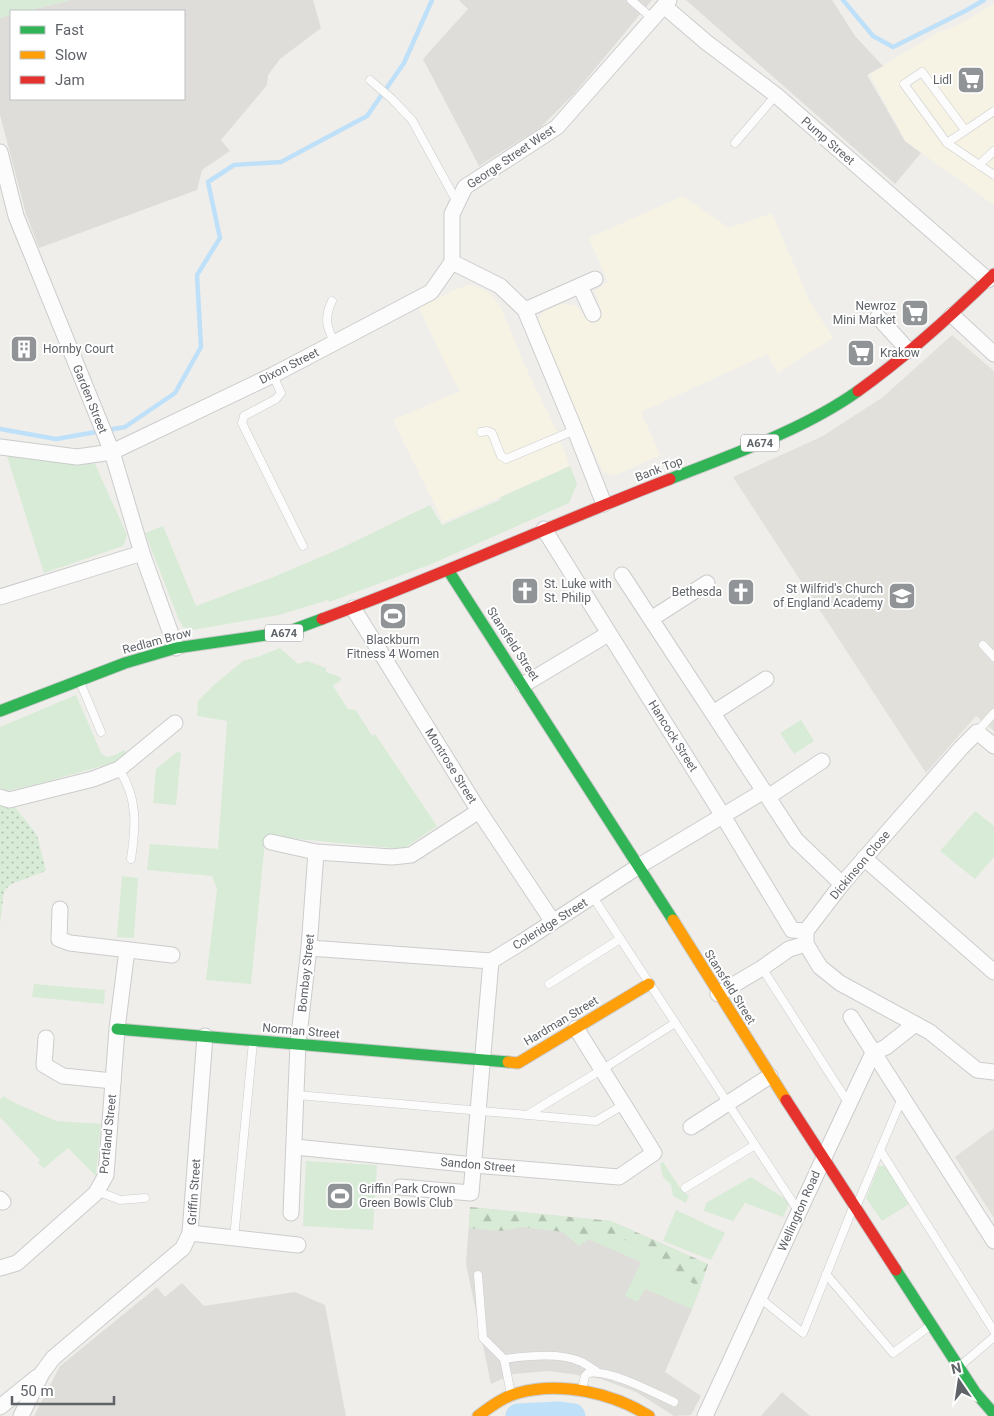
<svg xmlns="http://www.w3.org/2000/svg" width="994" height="1416" font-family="Roboto,sans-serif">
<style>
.commercial{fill:#f7f3e4}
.industrial{fill:#dfddda}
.education{fill:#e2e0da}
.grass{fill:#d8ebd6}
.forest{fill:url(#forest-firs)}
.garden{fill:url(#garden-dots)}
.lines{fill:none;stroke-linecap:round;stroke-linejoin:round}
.stream{stroke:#bfe0f9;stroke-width:4.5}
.river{stroke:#bfe0f9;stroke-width:25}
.lane-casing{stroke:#cbcccc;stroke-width:9}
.street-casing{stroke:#cbcccc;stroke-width:17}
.fast-casing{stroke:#cacacb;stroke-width:13}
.slow-casing{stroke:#cacacb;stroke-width:13}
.jam-casing{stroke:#cacacb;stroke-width:13}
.lane{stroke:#fdfcfc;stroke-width:8}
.street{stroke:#fdfcfc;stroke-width:15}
.fast{stroke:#30b455;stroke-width:11}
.slow{stroke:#ff9f0a;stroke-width:11}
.jam{stroke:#e5322d;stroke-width:11}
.labels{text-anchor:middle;stroke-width:4;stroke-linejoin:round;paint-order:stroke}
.shield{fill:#fff;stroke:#8f9295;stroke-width:1}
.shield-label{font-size:11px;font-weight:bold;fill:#5f6368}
.poi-label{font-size:12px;fill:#5f6368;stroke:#fff;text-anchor:end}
.street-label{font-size:12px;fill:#5f6368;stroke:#fff}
</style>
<defs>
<pattern id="forest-firs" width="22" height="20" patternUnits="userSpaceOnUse" patternTransform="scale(1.25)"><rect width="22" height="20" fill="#d8ebd6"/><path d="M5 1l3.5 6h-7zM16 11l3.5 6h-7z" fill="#b2c2b1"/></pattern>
<pattern id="garden-dots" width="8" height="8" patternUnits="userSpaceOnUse" patternTransform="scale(1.25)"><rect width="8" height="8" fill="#d8ebd6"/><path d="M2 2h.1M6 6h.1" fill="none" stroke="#b2c2b1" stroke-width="1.8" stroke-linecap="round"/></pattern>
</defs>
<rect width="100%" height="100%" fill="#efeeea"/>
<g class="commercial">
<polygon points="994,4 994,205 905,141 870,74 938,32 954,27"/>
<polygon points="683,196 729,228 772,213 809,300 833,338 778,373 767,354 641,412 660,455 616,475 603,472 536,324 544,311 561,304 577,306 586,319 602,313 595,291 608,282 589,238"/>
<polygon points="471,285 483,289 491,295 500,306 530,377 555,427 570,466 443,522 393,420 460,391 448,369 419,308 458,288"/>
</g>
<g class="industrial">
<polygon points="71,0 313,0 321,28 280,59 268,75 267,85 221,140 230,151 202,170 197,190 39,248 26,214 0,115 0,18 11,15 11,99 184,99 184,11 26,11"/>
<polygon points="459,0 652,0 574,94 541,127 479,166 423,59 468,9"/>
<polygon points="686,0 832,0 855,36 883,66 867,75 905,141 921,153 895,184"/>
<polygon points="470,1207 611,1221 708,1264 692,1309 665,1372 701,1396 691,1415 674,1416 636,1392 601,1379 571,1374 549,1371 513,1374 491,1384 466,1264"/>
<polygon points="182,1283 204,1306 295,1292 325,1305 346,1416 34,1416 60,1366 157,1287 165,1297"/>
<polygon points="782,1392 810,1416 761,1416"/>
</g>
<g class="education">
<polygon points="952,335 994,371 994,731 976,716 926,773 733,477 823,436 883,397"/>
<polygon points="994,1128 994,1218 955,1157"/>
</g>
<g class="grass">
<polygon points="0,0 71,0 26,11 11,11 11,15 0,18"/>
<polygon points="7,456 64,463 88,461 94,462 127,535 123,546 44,573"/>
<polygon points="570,466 577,484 569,503 429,565 329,602 328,600 279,615 192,630 183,627 179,620 145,533 163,526 196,606 271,578 337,550 430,505 442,525 500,500 501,497"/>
<polygon points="280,648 298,664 307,661 326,668 326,672 340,677 341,680 333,686 348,709 356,710 372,736 375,734 437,826 403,849 267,836 264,851 251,984 206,980 217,889 212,876 147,870 150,844 218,849 227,721 197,716 198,701 214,685 243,661 260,656"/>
<polygon points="76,695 101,753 106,757 115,755 124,750 127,754 116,762 42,783 7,791 0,788 0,727"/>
<polygon points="801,720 814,741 794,754 780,733"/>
<polygon points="177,752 181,753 176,805 153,803 156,769"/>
<polygon points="975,811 994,826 994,857 975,879 940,851"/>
<polygon points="122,876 138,878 134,938 117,937"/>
<polygon points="34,984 105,990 104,1004 32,997"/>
<polygon points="3,1096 13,1102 56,1121 101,1124 96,1176 68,1148 44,1168 38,1163 40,1160 0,1117 0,1100"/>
<polygon points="306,1161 377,1165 373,1230 303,1226"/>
<polygon points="663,1162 682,1191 689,1196 686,1203 673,1196 671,1185 663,1177 660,1164"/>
<polygon points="879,1166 886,1166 909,1204 882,1221 866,1198"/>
<polygon points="751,1177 790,1202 783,1217 745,1203 733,1221 704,1211 706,1203"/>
<polygon points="676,1210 725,1233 711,1260 663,1241"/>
<path d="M600,1230c38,12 69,35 100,59l-8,20 -47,-20 -7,13 -13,-6 16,-34 -53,-23z"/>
</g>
<path class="forest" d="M470,1207l141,14 97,43 -8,25c-31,-24 -62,-48 -100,-58l-21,15 -16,-14 -40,-5 -22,4 -32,-3z"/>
<polygon class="garden" points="0,804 14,806 37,835 46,871 11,884 4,891 0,924"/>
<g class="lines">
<g class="stream">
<polyline points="843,0 873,36 893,47 967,10 984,0"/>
<polyline points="0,429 56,439 125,427 175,393 201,347 197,275 220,238 208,182 234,165 281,162 367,116 404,63 432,0"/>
</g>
<polyline class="river" points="518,1416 558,1414 573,1416"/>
<g class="lane-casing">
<g id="lane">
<polyline points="631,0 653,19"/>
<polyline points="370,80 392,99 412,120 457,202"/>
<polyline points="994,111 947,143 994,175"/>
<polyline points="735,143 776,95"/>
<polyline points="947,143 904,84 922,72 965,130"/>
<polyline points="979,165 994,151"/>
<path d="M332,301c-8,17 -6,26 3,42"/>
<polyline points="273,375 281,393 276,399 244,416 242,423 303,546"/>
<polyline points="481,432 487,431 492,433 501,456 506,459 575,430"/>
<polyline points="983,645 994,657"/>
<polyline points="80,682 101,732"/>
<polyline points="977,732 994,713"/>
<path d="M119,769c19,30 17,56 12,90"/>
<polyline points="593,897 799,1212"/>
<polyline points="762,968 849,1104"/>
<polyline points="549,984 620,939"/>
<polyline points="297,1095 596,1121 625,1104"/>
<polyline points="527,1115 603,1069 675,1023"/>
<polyline points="880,1150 994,1331"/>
<polyline points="685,1188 755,1145"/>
<polyline points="97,1191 120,1200 145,1198"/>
<polyline points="857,1205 902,1098"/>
<polyline points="234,1238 253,1042"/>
<polyline points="826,1274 893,1353 931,1325"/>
<polyline points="478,1275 483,1338 504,1359"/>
<polyline points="760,1298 803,1333 852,1210"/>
<polyline points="960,1366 994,1337"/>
<path d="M582,1389l3,-13 3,-3c22,-4 66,20 86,29"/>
<path d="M511,1394l-7,-35c21,-3 55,-7 75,2 6,2 12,7 17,10"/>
</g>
</g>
<g class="street-casing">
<g id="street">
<polyline points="664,6 706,42 776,95 988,280"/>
<polyline points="0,152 16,216 112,452 142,553 176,648"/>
<polyline points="452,262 452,214 465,187 557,127 669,0"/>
<polyline points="452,262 500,286 525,310 575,430 604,504"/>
<polyline points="580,286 593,314"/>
<polyline points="525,310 595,279"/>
<polyline points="952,315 994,354"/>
<polyline points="878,317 909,351"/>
<polyline points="0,447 77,457 112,452 273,375 431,292 452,262"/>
<polyline points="544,529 723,816 792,930 806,931"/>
<polyline points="622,575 796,840 842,884"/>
<polyline points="0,597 142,553"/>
<polyline points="353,608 479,811 553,922"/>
<polyline points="651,619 707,583"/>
<polyline points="523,685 608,634"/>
<polyline points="713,713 766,679"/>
<polyline points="0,797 9,800 93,779 119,769 175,723"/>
<polyline points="768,797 822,761"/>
<polyline points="271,842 316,852 392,857 411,855 479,811"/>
<polyline points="864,858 994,972"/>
<polyline points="60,909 59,939 70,943 172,955"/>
<polyline points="806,944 820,967 840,983 930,1032 977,1070 994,1072"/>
<polyline points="309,948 491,961 522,942 639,866 764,791"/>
<polyline points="718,994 762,968 789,949 806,944 806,931 842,884 961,748 977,732 994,746"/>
<polyline points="851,1017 994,1241"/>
<polyline points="46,1038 44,1065 63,1076 113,1081"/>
<polyline points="691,1127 770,1076"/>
<polyline points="295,1147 474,1165 619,1177 654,1153 576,1028"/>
<polyline points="400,1187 471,1193 491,961"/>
<polyline points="0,1199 3,1202"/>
<polyline points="291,1213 298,1044 309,948 316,852"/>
<polyline points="190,1233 298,1245"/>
<polyline points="0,1268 17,1263 96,1193 106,1175 117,1029 127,950"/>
<polyline points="0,1407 37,1377"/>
<polyline points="21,1416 42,1373 53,1358 183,1248 190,1233 205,1036"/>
<path d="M705,1416c56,-121 111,-243 168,-363l13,-6 29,-23"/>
</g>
</g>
<g class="fast-casing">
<g id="fast">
<path d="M670,479c61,-24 135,-50 188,-88"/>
<polyline points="448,570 673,920"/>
<polyline points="0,711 125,663 176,648 287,632 322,619"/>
<polyline points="117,1029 508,1062"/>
<polyline points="896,1270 975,1392 994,1414"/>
</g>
</g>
<g class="slow-casing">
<g id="slow">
<polyline points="673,920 786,1100"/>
<polyline points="508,1062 518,1063 649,984"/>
<path d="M478,1416c12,-9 25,-19 40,-23 42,-12 95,0 131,23"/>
</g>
</g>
<g class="jam-casing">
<g id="jam">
<path d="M858,391c49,-35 93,-75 136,-117"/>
<path d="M322,619c118,-43 231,-95 348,-140"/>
<polyline points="786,1100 896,1270"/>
</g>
</g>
<use href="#lane" class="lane"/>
<use href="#street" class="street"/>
<use href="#fast" class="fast"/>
<use href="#slow" class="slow"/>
<use href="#jam" class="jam"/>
</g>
<defs>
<g id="supermarket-square" transform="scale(1.4375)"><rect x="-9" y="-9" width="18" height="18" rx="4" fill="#919496" stroke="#fff"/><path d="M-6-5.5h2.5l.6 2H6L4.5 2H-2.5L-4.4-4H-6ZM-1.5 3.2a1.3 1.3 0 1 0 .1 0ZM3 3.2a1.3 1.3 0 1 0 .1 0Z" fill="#fff"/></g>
<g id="building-square" transform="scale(1.4375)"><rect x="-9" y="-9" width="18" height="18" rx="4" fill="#919496" stroke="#fff"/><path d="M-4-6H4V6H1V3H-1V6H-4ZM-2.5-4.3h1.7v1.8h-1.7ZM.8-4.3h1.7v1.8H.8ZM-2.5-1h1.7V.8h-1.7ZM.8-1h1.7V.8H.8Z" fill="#fff"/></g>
<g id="church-square" transform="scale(1.4375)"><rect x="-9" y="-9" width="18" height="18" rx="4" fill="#919496" stroke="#fff"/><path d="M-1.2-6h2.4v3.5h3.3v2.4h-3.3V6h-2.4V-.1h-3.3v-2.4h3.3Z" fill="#fff"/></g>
<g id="school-square" transform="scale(1.4375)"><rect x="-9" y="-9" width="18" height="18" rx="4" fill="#919496" stroke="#fff"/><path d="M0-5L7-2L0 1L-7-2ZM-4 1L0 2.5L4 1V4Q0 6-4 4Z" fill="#fff"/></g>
<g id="stadium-square" transform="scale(1.4375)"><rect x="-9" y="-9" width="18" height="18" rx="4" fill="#919496" stroke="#fff"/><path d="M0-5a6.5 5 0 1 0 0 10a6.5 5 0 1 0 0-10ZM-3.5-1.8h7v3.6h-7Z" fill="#fff"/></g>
</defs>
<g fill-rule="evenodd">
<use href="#supermarket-square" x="971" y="80"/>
<use href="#supermarket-square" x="915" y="313"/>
<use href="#building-square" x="24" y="349"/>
<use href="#supermarket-square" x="861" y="353"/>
<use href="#church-square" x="525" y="591"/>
<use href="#church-square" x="741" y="592"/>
<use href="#school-square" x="902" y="596"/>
<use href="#stadium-square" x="393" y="616"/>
<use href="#stadium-square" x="340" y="1196"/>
</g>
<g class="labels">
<g class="shield">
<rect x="741" y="434.5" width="38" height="17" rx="4"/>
<rect x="265" y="624.5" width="38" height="17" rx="4"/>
</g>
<g class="shield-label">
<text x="760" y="447">A674</text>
<text x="284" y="637">A674</text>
</g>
<g class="poi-label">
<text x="952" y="84">Lidl</text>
<text x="896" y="310">Newroz<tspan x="896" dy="14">Mini Market</tspan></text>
<text x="43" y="353" text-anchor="start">Hornby Court</text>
<text x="880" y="357" text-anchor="start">Krakow</text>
<text x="544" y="588" text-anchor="start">St. Luke with<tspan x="544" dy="14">St. Philip</tspan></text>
<text x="883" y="593">St Wilfrid's Church<tspan x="883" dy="14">of England Academy</tspan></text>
<text x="722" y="596">Bethesda</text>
<text x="393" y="644" text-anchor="middle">Blackburn<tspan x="393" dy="14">Fitness 4 Women</tspan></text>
<text x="359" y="1193" text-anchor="start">Griffin Park Crown<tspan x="359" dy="14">Green Bowls Club</tspan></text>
</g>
<g class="street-label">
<text transform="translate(828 141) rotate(41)" y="4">Pump Street</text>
<text transform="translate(511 157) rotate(-34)" y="4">George Street West</text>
<text transform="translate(289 366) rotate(-27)" y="4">Dixon Street</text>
<text transform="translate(90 399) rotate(68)" y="4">Garden Street</text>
<text transform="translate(659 469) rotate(-21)" y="4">Bank Top</text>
<text transform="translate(157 641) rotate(-15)" y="4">Redlam Brow</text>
<text transform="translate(513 644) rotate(57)" y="4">Stansfeld Street</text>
<text transform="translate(673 736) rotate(58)" y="4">Hancock Street</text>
<text transform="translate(451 766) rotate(58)" y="4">Montrose Street</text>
<text transform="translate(860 865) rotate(-50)" y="4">Dickinson Close</text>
<text transform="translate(550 924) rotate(-32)" y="4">Coleridge Street</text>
<text transform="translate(306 973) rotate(-84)" y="4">Bombay Street</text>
<text transform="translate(730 987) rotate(58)" y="4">Stansfeld Street</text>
<text transform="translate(561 1021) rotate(-31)" y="4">Hardman Street</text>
<text transform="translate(301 1031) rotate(5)" y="4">Norman Street</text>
<text transform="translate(108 1134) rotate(-84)" y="4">Portland Street</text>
<text transform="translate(478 1165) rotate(5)" y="4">Sandon Street</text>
<text transform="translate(194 1192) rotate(-86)" y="4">Griffin Street</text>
<text transform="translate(799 1211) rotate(-66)" y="4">Wellington Road</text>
</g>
</g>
<rect x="10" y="10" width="175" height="90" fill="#ffffff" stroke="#bfc1c3"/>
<rect x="20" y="26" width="25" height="8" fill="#30b455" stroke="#bfc1c3"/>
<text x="55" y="35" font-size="15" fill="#5f6368">Fast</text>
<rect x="20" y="51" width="25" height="8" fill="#ff9f0a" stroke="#bfc1c3"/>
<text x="55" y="60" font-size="15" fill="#5f6368">Slow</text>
<rect x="20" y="76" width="25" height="8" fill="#e5322d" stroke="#bfc1c3"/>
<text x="55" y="85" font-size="15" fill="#5f6368">Jam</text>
<g transform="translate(959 1381) rotate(347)" stroke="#ffffff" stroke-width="4" paint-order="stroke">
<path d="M0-4L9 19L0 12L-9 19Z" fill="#5f6368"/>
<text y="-8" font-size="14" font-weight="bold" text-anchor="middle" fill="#5f6368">N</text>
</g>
<path d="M12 1396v8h102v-8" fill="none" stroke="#5f6368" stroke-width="2.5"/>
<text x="20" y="1396" font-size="15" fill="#5f6368" stroke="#ffffff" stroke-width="4" paint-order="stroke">50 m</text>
</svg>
